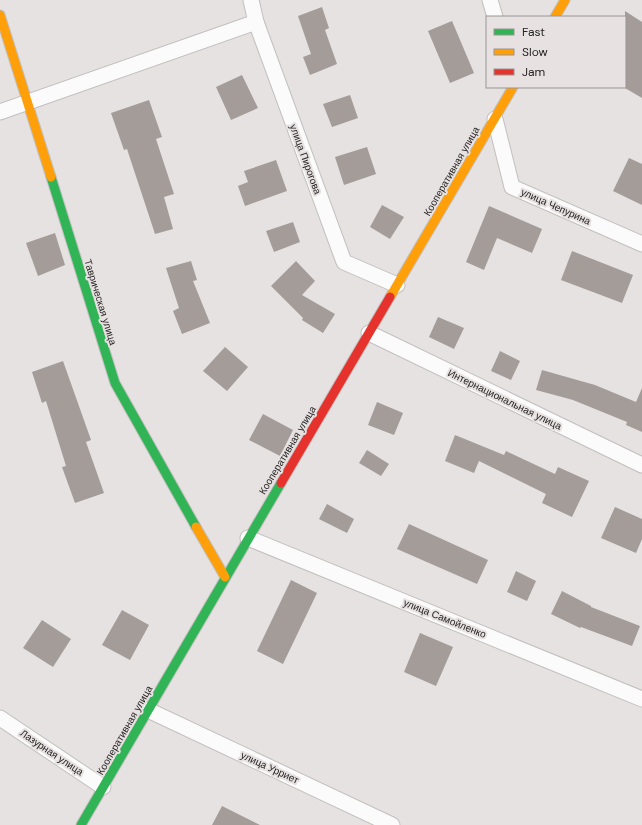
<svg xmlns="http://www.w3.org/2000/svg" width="642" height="825" font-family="'DM Sans',sans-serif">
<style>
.building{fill:#a39c99}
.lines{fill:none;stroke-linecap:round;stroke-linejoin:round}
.street-casing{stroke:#c2bfbf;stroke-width:17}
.fast-casing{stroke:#c2bfbf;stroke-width:11}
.slow-casing{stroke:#c2bfbf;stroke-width:11}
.jam-casing{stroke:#c2bfbf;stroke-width:11}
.street{stroke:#fbfbfb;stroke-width:15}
.fast{stroke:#30b455;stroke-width:9}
.slow{stroke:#ff9f0a;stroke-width:9}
.jam{stroke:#e5322d;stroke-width:9}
.labels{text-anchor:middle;stroke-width:4;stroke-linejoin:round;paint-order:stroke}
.street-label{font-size:10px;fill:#252323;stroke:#e7e1e1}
</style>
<rect width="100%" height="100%" fill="#e6e2e2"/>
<g class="building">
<polygon points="322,7 329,28 325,30 337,64 310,75 303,57 311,54 298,16"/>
<polygon points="625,11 642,22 642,98 625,88"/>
<polygon points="452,21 474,73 450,83 428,31"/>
<polygon points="242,75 258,108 231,120 216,87"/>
<polygon points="350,95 358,118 332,127 323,104"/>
<polygon points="149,100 162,137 156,139 174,194 164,197 173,229 155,234 127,149 124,150 111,113"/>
<polygon points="367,147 376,174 344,185 335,157"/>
<polygon points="629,158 642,164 642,205 613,191"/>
<polygon points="276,160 287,191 245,206 238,186 248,182 244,171"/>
<polygon points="382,205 404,217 390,239 370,227"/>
<polygon points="489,206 542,229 532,253 497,238 484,270 466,262"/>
<polygon points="293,222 300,242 274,252 266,231"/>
<polygon points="55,233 65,265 38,276 26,243"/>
<polygon points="572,251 633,275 622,303 561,280"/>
<polygon points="191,261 197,280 193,281 210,323 182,334 173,311 179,308 166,268"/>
<polygon points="296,261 315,281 302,295 335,314 323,333 302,320 303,318 271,286"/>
<polygon points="438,317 464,328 454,349 429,337"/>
<polygon points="225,347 248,367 227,391 203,371"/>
<polygon points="500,351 520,361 511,380 491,371"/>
<polygon points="63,361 91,440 86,442 104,493 75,503 62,467 66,466 46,401 42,403 32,372"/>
<polygon points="542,370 595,385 636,402 642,388 642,432 626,425 627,422 573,400 536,390"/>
<polygon points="377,402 403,413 394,435 368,425"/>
<polygon points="263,414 293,430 280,456 249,440"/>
<polygon points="455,435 504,455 506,451 555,474 558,467 589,481 572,517 542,503 546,494 479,461 474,473 445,461"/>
<polygon points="367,450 389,464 381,476 359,463"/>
<polygon points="327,504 354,519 347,533 319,519"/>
<polygon points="615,507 642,519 642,539 636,553 601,538"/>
<polygon points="409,524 488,560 477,584 397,549"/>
<polygon points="516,571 536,581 527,601 507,592"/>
<polygon points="291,580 317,593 283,664 257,651"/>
<polygon points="562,591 591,606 591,607 640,626 632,646 581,627 580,628 551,614"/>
<polygon points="122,610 149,625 130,660 102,645"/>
<polygon points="42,620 71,639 53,667 23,648"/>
<polygon points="420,633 453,647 436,686 404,672"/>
<polygon points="222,806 260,825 212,825"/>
</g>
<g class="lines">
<g class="street-casing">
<g id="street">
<polyline points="251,0 256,22 344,262 397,285"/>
<polyline points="490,0 495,17"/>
<polyline points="0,112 256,22"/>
<polyline points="495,119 512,187 642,244"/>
<polyline points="369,333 642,465"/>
<polyline points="248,538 642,699"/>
<polyline points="148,710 392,825"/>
<polyline points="0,718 103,787"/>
</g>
</g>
<g class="fast-casing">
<g id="fast">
<polyline points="51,177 115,383 196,527"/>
<polyline points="81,825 281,483"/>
</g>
</g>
<g class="slow-casing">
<g id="slow">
<polyline points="0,15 51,177"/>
<polyline points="555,17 565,0"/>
<polyline points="390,297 513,87"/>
<polyline points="196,527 225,577"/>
</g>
</g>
<g class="jam-casing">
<polyline id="jam" points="281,483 390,297"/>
</g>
<use href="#street" class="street"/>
<use href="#fast" class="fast"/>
<use href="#slow" class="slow"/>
<use href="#jam" class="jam"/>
</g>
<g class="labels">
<g class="street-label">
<text transform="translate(306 159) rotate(70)" y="4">улица Пирогова</text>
<text transform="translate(451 171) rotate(-60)" y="4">Кооперативная улица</text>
<text transform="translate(556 206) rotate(24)" y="4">улица Чепурина</text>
<text transform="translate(101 302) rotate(73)" y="4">Таврическая улица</text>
<text transform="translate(505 399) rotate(26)" y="4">Интернациональная улица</text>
<text transform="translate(287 450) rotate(-59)" y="4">Кооперативная улица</text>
<text transform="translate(445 618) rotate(22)" y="4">улица Самойленко</text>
<text transform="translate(124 730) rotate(-60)" y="4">Кооперативная улица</text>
<text transform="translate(52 752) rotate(34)" y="4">Лазурная улица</text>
<text transform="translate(270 767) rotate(25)" y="4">улица Урриет</text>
</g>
</g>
<rect x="486" y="16" width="140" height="72" fill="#e7e1e1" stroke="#999595"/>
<rect x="494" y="29" width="20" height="6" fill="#30b455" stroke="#999595"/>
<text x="522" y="36" font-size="12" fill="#252323">Fast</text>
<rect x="494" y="49" width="20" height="6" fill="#ff9f0a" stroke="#999595"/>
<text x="522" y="56" font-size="12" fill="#252323">Slow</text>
<rect x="494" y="69" width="20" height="6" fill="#e5322d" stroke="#999595"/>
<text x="522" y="76" font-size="12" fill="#252323">Jam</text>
</svg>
